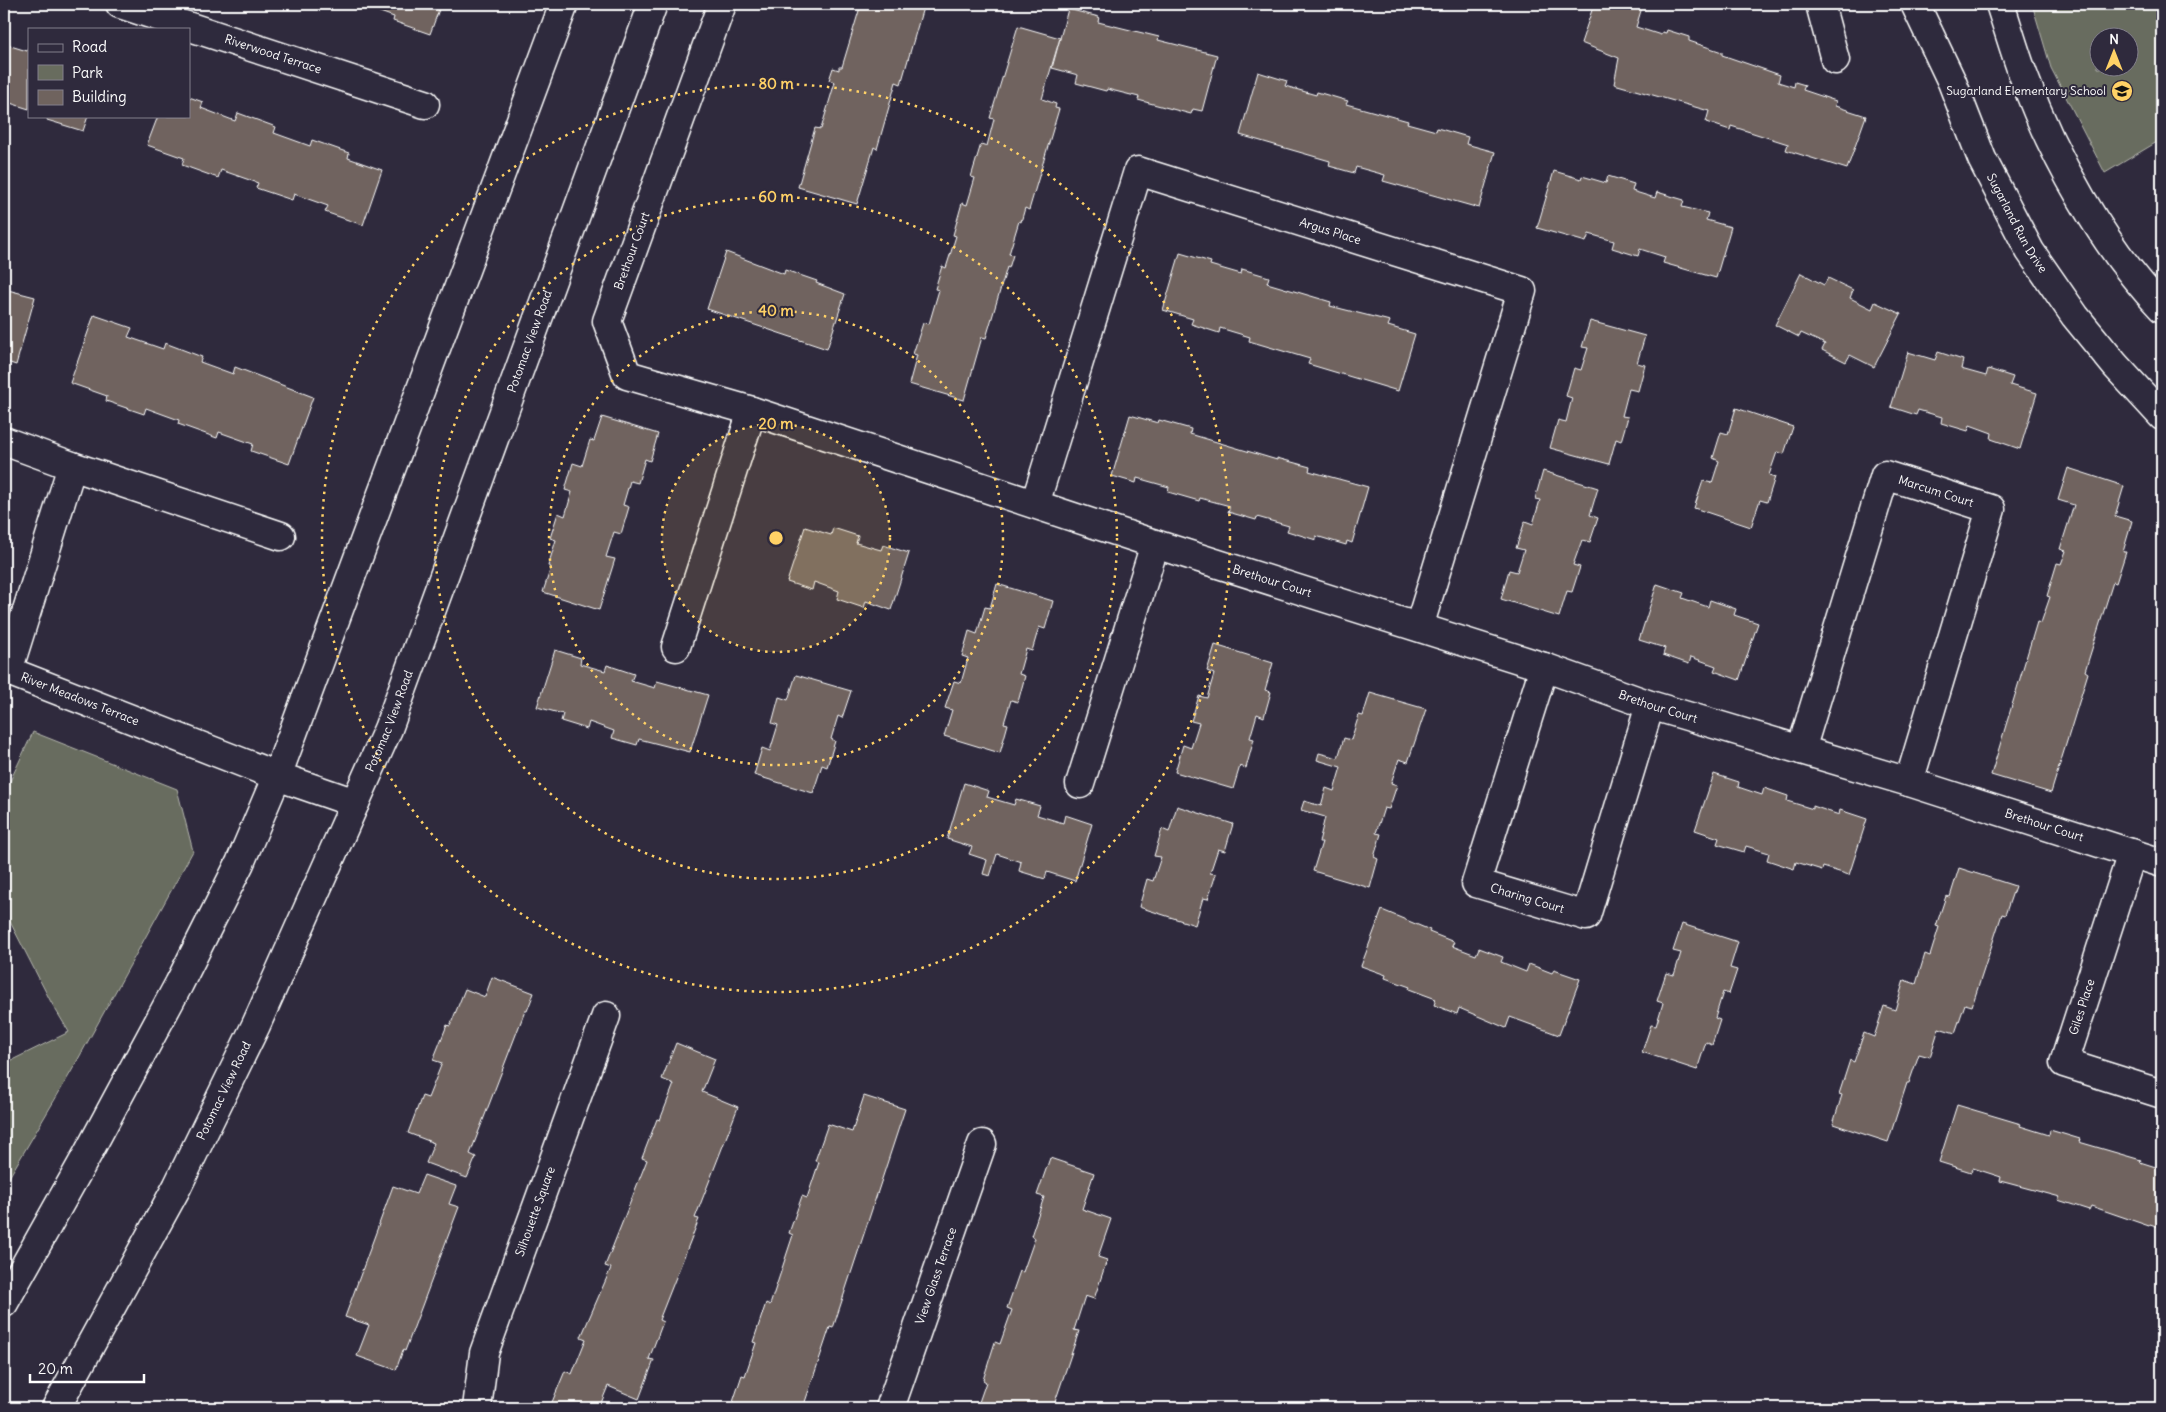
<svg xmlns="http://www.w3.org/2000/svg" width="2166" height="1412" font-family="Delius,sans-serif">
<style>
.green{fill:#686c5e;stroke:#b4b6ae;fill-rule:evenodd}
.building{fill:#6f635e;stroke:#fff}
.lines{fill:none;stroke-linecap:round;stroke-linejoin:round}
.minor-casing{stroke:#fff;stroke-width:31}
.tertiary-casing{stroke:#fff;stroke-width:31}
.secondary-casing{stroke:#fff;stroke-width:31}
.minor{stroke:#2f2a3d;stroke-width:28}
.tertiary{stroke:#2f2a3d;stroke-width:28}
.secondary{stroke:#2f2a3d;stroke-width:28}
.ring{fill:none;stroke:#ffd166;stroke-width:2.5;stroke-dasharray:2.5 5}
.labels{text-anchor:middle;stroke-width:4;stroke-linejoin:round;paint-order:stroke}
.street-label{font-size:12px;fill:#fff;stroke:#2f2a3d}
.poi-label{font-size:12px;fill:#fff;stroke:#2f2a3d;text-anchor:end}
.centre{fill:#ffd166;stroke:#2f2a3d;stroke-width:2.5}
.ring-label{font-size:15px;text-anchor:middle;font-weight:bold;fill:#ffd166;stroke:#2f2a3d;stroke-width:4;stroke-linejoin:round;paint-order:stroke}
</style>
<rect width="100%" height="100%" fill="#2f2a3d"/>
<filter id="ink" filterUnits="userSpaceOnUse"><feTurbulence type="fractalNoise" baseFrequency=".02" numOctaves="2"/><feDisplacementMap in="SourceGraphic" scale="10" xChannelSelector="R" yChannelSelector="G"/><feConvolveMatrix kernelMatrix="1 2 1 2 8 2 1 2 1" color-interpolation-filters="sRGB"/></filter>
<g filter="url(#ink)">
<g class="green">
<path d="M2032,4h130v135l-57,34 -54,-105zM2098,38h30v30h-30z"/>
<polygon points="33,732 177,789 193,851 71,1072 4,1186 4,1064 69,1032 51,1002 4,910 4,794"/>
</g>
<g class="building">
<polygon points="341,4 441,4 430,34 393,21 394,17 360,5 358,10"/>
<polygon points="861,4 924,4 901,84 896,82 877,149 874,147 857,204 798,187 815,128 821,129 835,82 829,80 833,68 839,70 839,67 842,67"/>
<polygon points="1594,4 1643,4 1636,27 1661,35 1662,32 1666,33 1667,30 1689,37 1689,41 1722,52 1722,55 1780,75 1778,82 1794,87 1795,82 1805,85 1803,90 1836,101 1835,106 1866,116 1847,169 1786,150 1788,144 1731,126 1730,130 1706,122 1709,111 1614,84 1619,58 1581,43"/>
<polygon points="1068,9 1099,17 1098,22 1159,37 1158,40 1217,55 1202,111 1193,109 1191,114 1138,100 1139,97 1107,89 1106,91 1076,83 1078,75 1052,68"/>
<polygon points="1018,26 1060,38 1042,99 1056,104 1055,108 1059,109 1029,210 1025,208 1021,222 1019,221 1009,254 1013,255 1009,268 1007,267 986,338 982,337 964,400 909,384 917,355 913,354 923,323 929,324 939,290 935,289 942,266 946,268 956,236 953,235 962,203 967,205 975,178 971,177 981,144 987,146 994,119 990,118"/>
<polygon points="4,37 6,38 4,44 27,51 29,45 29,109 10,103 8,109 4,108"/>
<polygon points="1258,72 1287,81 1285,86 1316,95 1317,92 1348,101 1346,104 1408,121 1407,123 1436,131 1437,128 1468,137 1466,144 1495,152 1479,208 1383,181 1385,175 1356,167 1354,173 1329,166 1330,161 1240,135"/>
<polygon points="189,97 203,102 201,108 235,121 238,113 276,127 274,133 310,146 312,140 349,153 348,158 382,170 363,225 325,212 328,206 294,194 292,200 256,188 258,183 221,170 218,178 182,165 184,158 147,145 158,116 189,116"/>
<polygon points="48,116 88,116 83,131 47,120"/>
<polygon points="1554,171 1581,179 1582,176 1606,183 1608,176 1634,184 1632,191 1655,198 1657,192 1684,200 1682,207 1708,213 1706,220 1731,227 1716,278 1663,263 1665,257 1640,249 1638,256 1612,248 1614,241 1589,234 1586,242 1537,228"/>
<polygon points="726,252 784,274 785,270 817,281 816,283 845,294 827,349 707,309"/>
<polygon points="1180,253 1211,262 1210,265 1241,274 1242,269 1269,277 1267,283 1331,302 1330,306 1390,321 1388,326 1415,334 1398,391 1308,364 1310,359 1249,341 1250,337 1220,328 1219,333 1191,324 1193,319 1163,310"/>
<polygon points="1801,273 1824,285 1828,278 1853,290 1850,298 1872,309 1875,302 1901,314 1874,367 1850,355 1846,362 1822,350 1825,344 1801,333 1799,337 1775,325"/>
<polygon points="4,289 35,297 16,365 4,361"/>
<polygon points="94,315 132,328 128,337 163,349 165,343 202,357 200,362 233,374 235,367 313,397 289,464 251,451 253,444 219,432 217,438 178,424 179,420 146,408 144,414 106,401 107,396 70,383"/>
<polygon points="1590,321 1645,336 1637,363 1645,365 1638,391 1629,389 1622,416 1628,417 1621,441 1616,439 1609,464 1550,448 1558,420 1566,422 1572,398 1566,396 1574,368 1581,370 1588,348 1582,347"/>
<polygon points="1908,352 1935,360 1938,352 1963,360 1961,369 1986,376 1988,369 2013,377 2010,385 2037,393 2020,449 1991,439 1992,433 1970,425 1968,431 1941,423 1942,417 1918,410 1916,415 1891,407"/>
<polygon points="1736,408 1793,427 1784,454 1777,452 1769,475 1775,477 1767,502 1760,500 1751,527 1694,508 1703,481 1712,483 1719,461 1713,458 1721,432 1728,434"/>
<polygon points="1130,415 1158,423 1159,420 1191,429 1190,434 1277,460 1277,458 1310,467 1309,471 1368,487 1352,543 1347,541 1346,545 1316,536 1316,540 1287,531 1289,526 1257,517 1256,520 1228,512 1230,506 1200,498 1199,501 1168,492 1169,487 1137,478 1136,483 1112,476"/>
<polygon points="602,417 658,434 650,461 645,459 638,483 630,481 623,505 629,507 621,534 614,532 606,557 615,559 599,610 543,592 551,567 548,566 556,540 550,538 558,513 565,516 572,492 565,490 573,463 582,466 590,440 594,441"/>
<polygon points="2068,468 2124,486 2115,516 2132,521 2123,552 2126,552 2116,583 2113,582 2085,671 2088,673 2051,793 1991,775 2037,622 2041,623 2050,597 2047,596 2057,563 2061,564 2066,551 2060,549 2074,505 2058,500"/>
<polygon points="1543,471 1598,488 1590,515 1598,518 1590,542 1582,540 1573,565 1580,567 1572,592 1567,591 1559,617 1501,599 1509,570 1517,572 1524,550 1516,548 1525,521 1533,524 1540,500 1535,499"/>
<polygon points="805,527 831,535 833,528 858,536 856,543 881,550 883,545 909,553 891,610 866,601 864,608 837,599 839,591 814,582 812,590 787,582"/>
<polygon points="997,584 1053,601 1045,629 1039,627 1032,651 1026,649 1019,674 1025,676 1018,702 1011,700 1004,723 1008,724 1000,753 944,736 952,710 945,708 954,681 961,683 968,658 962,656 969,631 977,634 985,607 990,608"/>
<polygon points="1657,584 1684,593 1682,598 1708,607 1710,600 1736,609 1734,615 1758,623 1739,680 1714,671 1716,666 1691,657 1689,664 1663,655 1665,648 1639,640"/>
<polygon points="1215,645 1273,663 1265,690 1271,692 1264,717 1257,714 1250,738 1254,739 1246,768 1240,766 1233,789 1175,772 1183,745 1191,748 1199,723 1191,721 1199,696 1207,698 1214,674 1207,671"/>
<polygon points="555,650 581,658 580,664 605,671 607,665 634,674 631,681 655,688 657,681 708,695 690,752 639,739 637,745 612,738 614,731 589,722 587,729 561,721 563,714 537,707"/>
<polygon points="796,675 851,691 842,718 838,716 831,739 835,741 827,767 822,765 813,793 754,775 762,748 770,751 778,725 772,723 779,697 788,700"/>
<polygon points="1370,693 1426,709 1408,762 1399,759 1391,783 1397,785 1389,809 1384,808 1376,833 1381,834 1374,857 1378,859 1370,888 1313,871 1322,842 1319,842 1325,817 1301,810 1304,801 1321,806 1326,788 1334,791 1341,767 1317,760 1319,753 1338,758 1344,738 1351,740 1359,715 1363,716"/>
<polygon points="1714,774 1739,782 1738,787 1762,795 1764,788 1788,796 1787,801 1813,809 1813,806 1839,815 1840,810 1867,819 1849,875 1823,867 1822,870 1796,862 1794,869 1767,860 1769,853 1746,846 1744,852 1717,844 1719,838 1695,830"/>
<polygon points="964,783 989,791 987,797 1014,805 1016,799 1040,806 1037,815 1063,823 1065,815 1092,824 1075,881 1047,872 1045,879 1019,871 1021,862 997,854 990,876 983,874 987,860 969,854 972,847 947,839"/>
<polygon points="1177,806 1233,824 1225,851 1218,849 1210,873 1216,874 1208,899 1203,898 1195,925 1139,907 1147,879 1153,881 1161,857 1154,856 1162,829 1169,832"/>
<polygon points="1959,868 2015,886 2005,915 2002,914 1972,1006 1965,1004 1955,1033 1939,1028 1930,1057 1919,1054 1909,1083 1907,1083 1888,1142 1833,1124 1842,1095 1839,1094 1850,1060 1854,1062 1864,1033 1874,1037 1884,1006 1895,1010 1904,980 1916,984 1925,954 1930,956 1939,927 1936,926 1946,896 1950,897"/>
<polygon points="1382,910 1430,930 1429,932 1454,942 1452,946 1476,955 1479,948 1503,957 1501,962 1526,972 1529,964 1552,973 1554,970 1580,979 1559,1035 1510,1017 1506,1028 1459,1008 1457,1014 1434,1005 1436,999 1409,989 1410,987 1385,978 1386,975 1361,966"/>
<polygon points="1682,924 1738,942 1730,968 1737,970 1729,994 1723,992 1715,1018 1720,1020 1712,1045 1706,1042 1697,1070 1642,1052 1651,1025 1656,1026 1663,1003 1657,1001 1666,973 1674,975 1681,953 1673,951"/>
<polygon points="492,977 534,993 527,1011 525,1011 470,1154 476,1157 467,1178 426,1163 434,1143 408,1133 422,1096 428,1098 442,1063 433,1060 447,1025 450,1026 465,989 485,997"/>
<polygon points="676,1043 715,1059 702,1092 738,1107 695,1218 699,1219 659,1320 663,1322 649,1359 654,1360 639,1399 608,1386 599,1408 552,1408 550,1407 565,1371 572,1374 586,1339 581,1337 611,1268 605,1266 647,1160 642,1158 657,1119 660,1120 674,1084 662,1079"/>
<polygon points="864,1096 905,1109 833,1328 830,1327 803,1408 742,1408 732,1405 742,1375 745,1376 756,1343 753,1342 766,1303 770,1305 793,1235 789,1233 802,1196 807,1198 819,1162 815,1161 828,1124 852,1132"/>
<polygon points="1957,1105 2021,1124 2020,1126 2049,1135 2050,1130 2080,1139 2079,1142 2141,1160 2140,1162 2162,1169 2162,1228 2150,1224 2149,1226 2091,1206 2089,1210 2058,1200 2060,1197 2000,1181 2001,1177 1973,1168 1971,1172 1939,1162"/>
<polygon points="1050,1158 1094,1173 1082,1209 1111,1219 1098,1257 1107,1260 1094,1299 1085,1296 1074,1330 1079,1331 1053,1408 977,1408 986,1382 983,1380 995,1342 1000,1344 1012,1310 1007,1308 1020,1271 1023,1272 1035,1238 1031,1236 1044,1197 1037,1195"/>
<polygon points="424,1175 456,1186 449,1204 459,1207 405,1351 403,1350 396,1370 357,1356 369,1325 345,1317 393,1186 416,1194"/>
</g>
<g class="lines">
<g class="minor-casing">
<g id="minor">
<path id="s1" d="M120,4l305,100"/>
<path id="s2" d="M722,4l-115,317 20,54 125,36 403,133 389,123 106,38 259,77 253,81"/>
<polyline points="1820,4 1835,60"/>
<polyline points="4,441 72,466 281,536"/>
<path id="s3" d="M72,466l-64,205 269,105 78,27"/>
<path id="s4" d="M1035,504l103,-333 384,120 -103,336"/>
<polyline points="676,647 752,411"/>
<path id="s5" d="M1544,667l-68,216 110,33 64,-211"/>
<path id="s6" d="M1801,750l84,-275 106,34 -82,273"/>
<polyline points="1080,784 1155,544"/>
<polyline points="2132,853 2064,1063 2162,1094"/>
<path id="s7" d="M477,1408l7,-55 122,-337"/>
<path id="s8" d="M890,1408l92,-264"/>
</g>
</g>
<g class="tertiary-casing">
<g id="tertiary">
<path id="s9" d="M1915,4l37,78 30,77 48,92 45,65 40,49 47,51"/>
<path d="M2000,4c8,24 15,49 24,73 28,78 80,171 138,231"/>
</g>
</g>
<g class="secondary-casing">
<g id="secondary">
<polyline points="4,1303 87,1155 179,984 240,863 277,776 564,4"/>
<path id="s10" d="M56,1408l121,-221 79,-162 132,-296 265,-725"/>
</g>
</g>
<use href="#minor" class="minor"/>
<use href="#tertiary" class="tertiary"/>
<use href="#secondary" class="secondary"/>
</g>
</g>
<circle cx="776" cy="538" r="114" fill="#ffd166" fill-opacity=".12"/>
<g class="ring">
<circle cx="776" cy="538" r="114"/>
<circle cx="776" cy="538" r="227"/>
<circle cx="776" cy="538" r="341"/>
<circle cx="776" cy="538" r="454"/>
</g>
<defs>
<g id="school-disc" transform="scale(1.125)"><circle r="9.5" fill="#ffd166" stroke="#2f2a3d"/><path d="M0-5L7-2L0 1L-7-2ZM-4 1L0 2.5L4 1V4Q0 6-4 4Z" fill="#111"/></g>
</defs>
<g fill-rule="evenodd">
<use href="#school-disc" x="2122" y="91"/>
</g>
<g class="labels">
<g class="street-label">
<text dy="4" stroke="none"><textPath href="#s1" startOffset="161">Riverwood Terrace</textPath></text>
<text dy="4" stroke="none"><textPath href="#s9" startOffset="242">Sugarland Run Drive</textPath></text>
<text dy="4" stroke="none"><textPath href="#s4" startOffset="550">Argus Place</textPath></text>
<text transform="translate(632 251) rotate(-70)" y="4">Brethour Court</text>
<text dy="4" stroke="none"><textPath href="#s10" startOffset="1169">Potomac View Road</textPath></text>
<text dy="4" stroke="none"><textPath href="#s6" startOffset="341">Marcum Court</textPath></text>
<text dy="4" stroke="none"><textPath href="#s2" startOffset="1072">Brethour Court</textPath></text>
<text dy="4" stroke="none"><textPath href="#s3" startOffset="292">River Meadows Terrace</textPath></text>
<text dy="4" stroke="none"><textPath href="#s2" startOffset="1478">Brethour Court</textPath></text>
<text dy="4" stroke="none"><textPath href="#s10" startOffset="764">Potomac View Road</textPath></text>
<text dy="4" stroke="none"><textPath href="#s2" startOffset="1882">Brethour Court</textPath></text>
<text dy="4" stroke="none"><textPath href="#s5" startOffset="280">Charing Court</textPath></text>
<text transform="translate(2082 1007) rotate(-72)" y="4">Giles Place</text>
<text dy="4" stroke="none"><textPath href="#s10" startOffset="359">Potomac View Road</textPath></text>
<text dy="4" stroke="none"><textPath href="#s7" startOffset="206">Silhouette Square</textPath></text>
<text dy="4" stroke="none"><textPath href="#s8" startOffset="140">View Glass Terrace</textPath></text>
</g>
<g class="poi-label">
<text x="2106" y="95">Sugarland Elementary School</text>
</g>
</g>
<circle cx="776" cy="538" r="8" class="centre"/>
<g class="ring-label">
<text x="776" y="89">80 m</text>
<text x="776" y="202">60 m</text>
<text x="776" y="316">40 m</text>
<text x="776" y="429">20 m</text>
</g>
<rect width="2166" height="1412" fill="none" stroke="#2f2a3d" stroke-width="20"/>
<rect x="10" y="10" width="2146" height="1392" fill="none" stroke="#fff" stroke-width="2" filter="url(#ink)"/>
<rect x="28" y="28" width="162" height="90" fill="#2f2a3d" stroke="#827f8b"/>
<rect x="38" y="44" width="25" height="8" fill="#2f2a3d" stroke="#827f8b"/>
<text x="72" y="52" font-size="15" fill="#ffffff">Road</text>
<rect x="38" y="65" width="25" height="15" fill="#686c5e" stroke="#827f8b"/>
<text x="72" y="78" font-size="15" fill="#ffffff">Park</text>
<rect x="38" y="90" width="25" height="15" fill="#6f635e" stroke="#827f8b"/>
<text x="72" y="102" font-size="15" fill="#ffffff">Building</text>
<g transform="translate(2114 52)"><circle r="24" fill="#2f2a3d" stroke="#827f8b"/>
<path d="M0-4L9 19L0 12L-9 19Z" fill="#ffd166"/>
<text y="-8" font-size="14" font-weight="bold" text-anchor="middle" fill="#ffffff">N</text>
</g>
<path d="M30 1374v8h114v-8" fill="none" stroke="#ffffff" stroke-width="2.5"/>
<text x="38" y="1374" font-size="15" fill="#ffffff" stroke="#2f2a3d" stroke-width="4" paint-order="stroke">20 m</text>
</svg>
